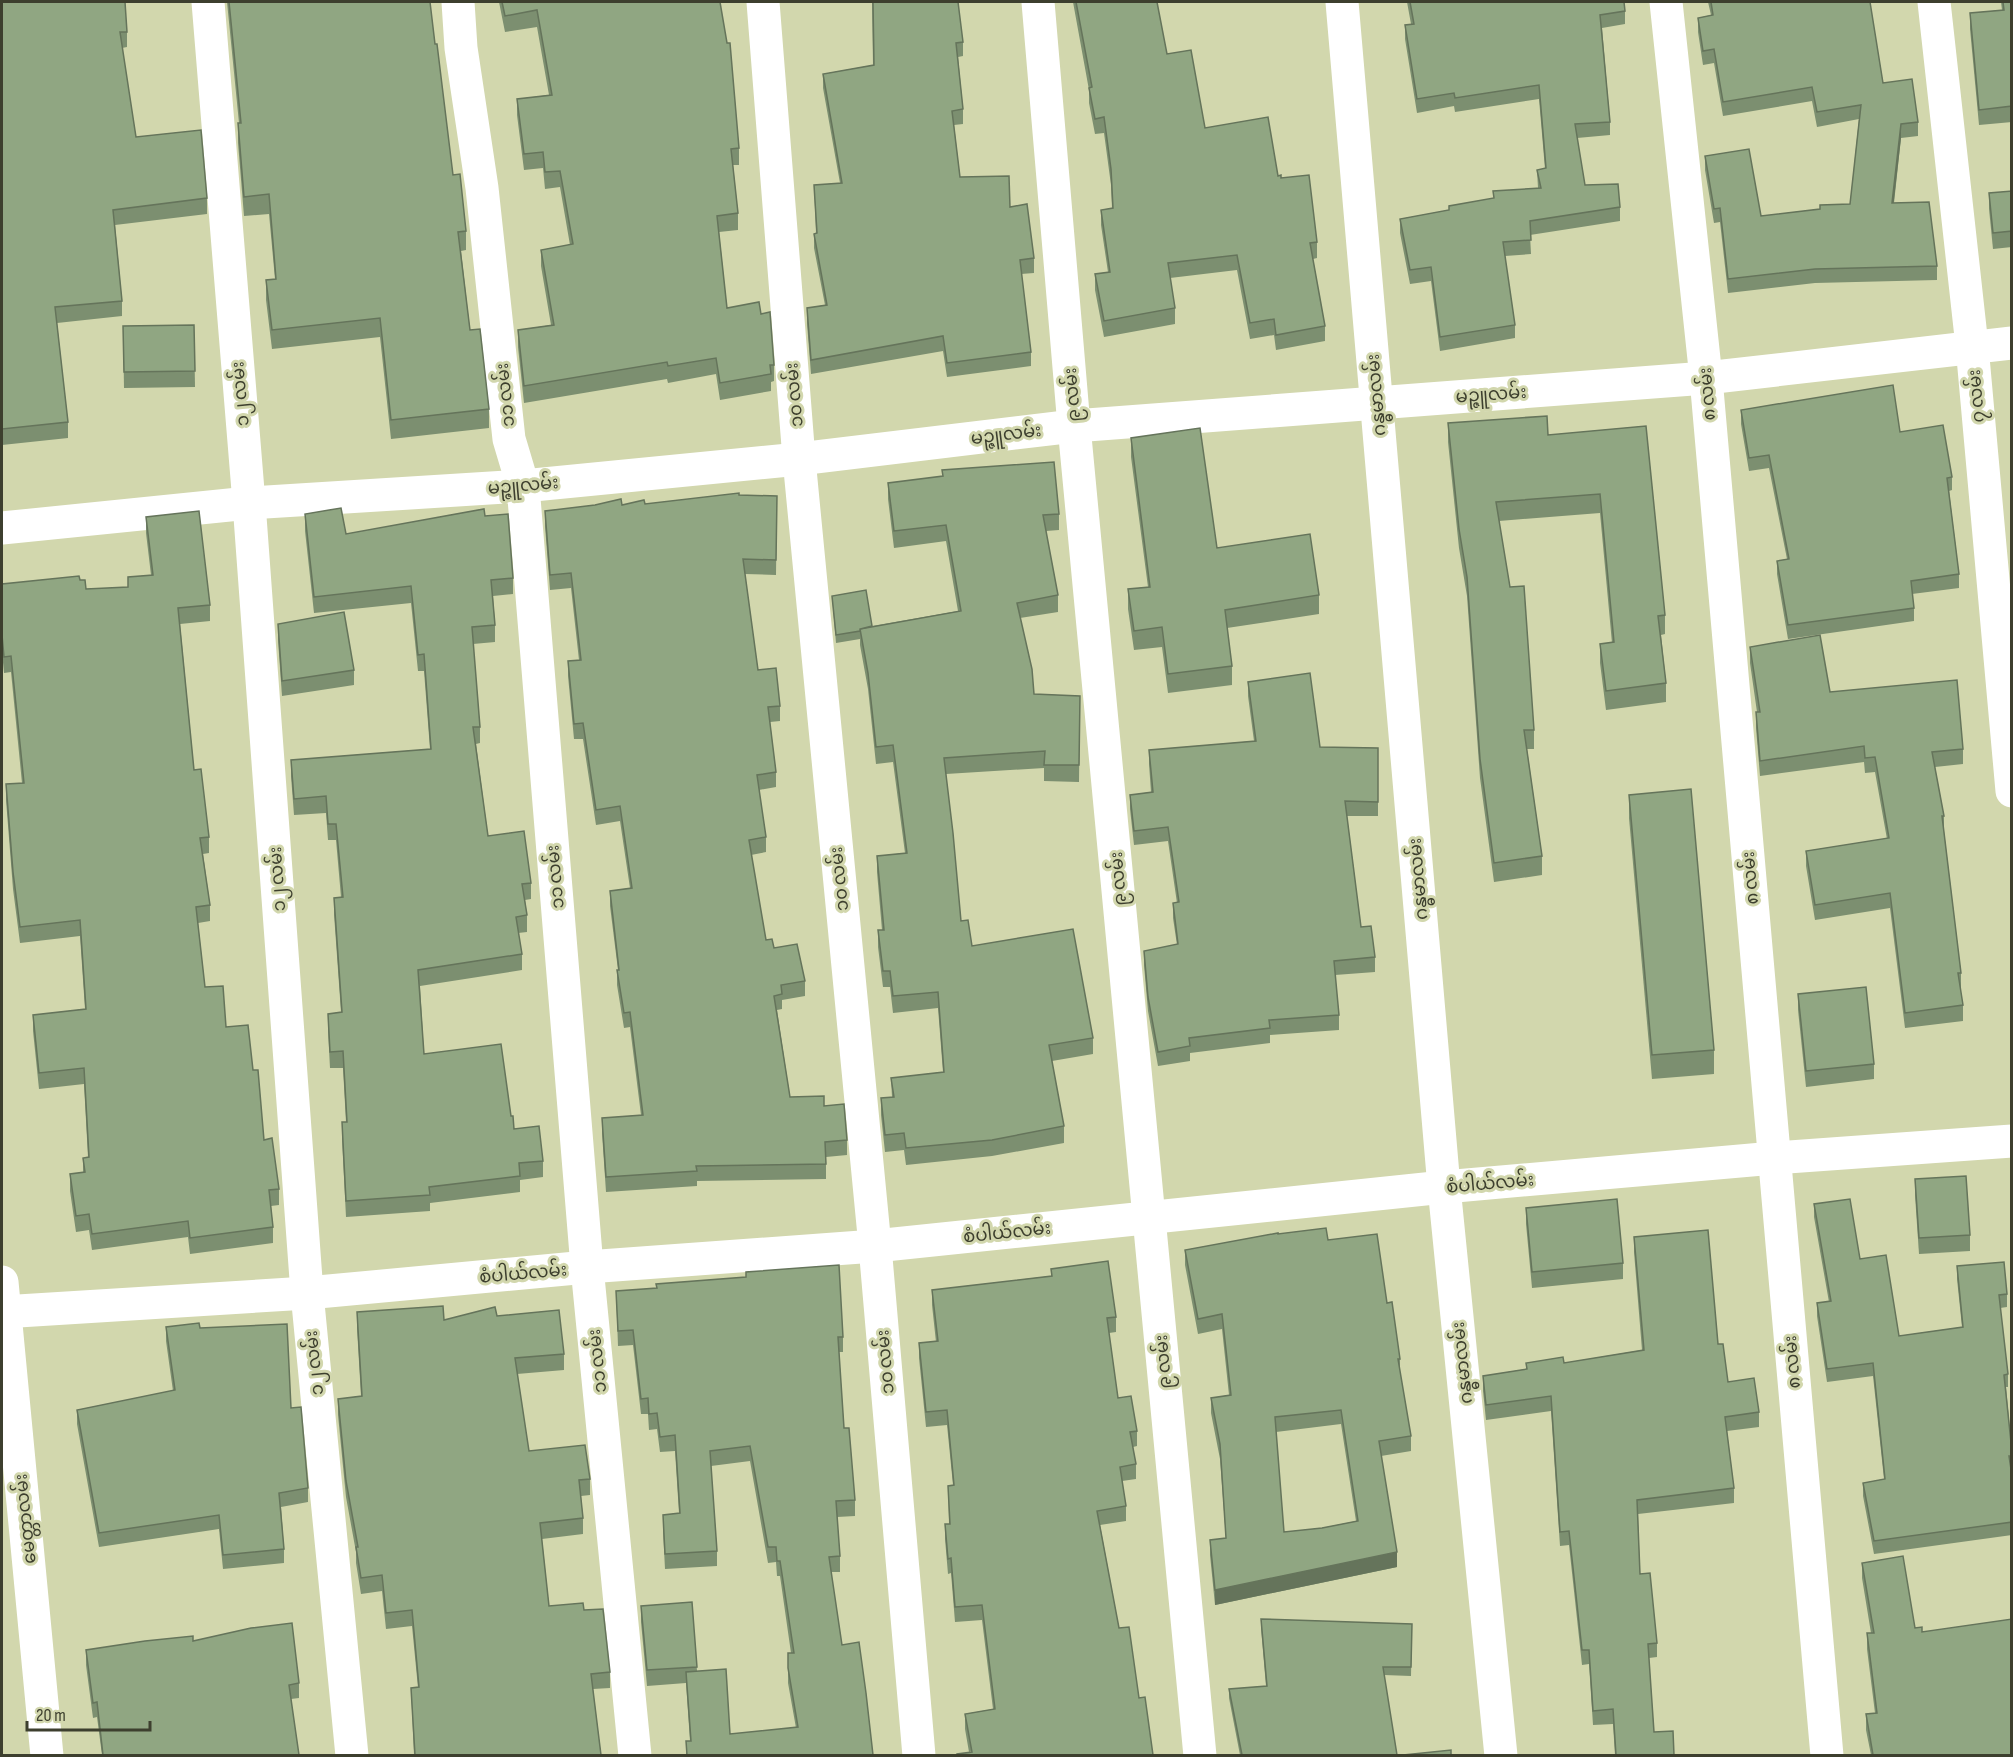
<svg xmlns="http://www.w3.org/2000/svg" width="2013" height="1757" font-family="'Sofia Sans Condensed','Noto Sans Myanmar',sans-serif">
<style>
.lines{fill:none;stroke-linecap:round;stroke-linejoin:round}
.street{stroke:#fff;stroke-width:33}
.wall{fill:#7c8f70;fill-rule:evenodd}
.shaded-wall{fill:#65745b}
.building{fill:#90a682;stroke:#65745b;stroke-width:1.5;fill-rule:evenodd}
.labels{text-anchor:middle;stroke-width:6;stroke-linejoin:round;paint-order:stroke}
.street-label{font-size:18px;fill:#3d3f2e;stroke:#d2d7ad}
</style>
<rect width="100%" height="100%" fill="#d2d7ad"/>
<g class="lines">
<g class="street">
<polyline points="208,2 249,503 307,1293 352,1756"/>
<polyline points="458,2 461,48 482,188 509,439 523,486 587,1267 635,1756"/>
<polyline points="763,2 799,459 875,1246 919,1756"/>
<polyline points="1038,2 1074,426 1200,1756"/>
<polyline points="1342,2 1444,1187 1501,1756"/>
<polyline points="1666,2 1706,378 1827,1756"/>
<polyline points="1934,2 1972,346 2012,791"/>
<polyline points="2,528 249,503 523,486 799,459 1074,426 1706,378 2012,343"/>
<polyline points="2,1282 47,1756"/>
<polyline points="2,1312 307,1293 587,1267 875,1246 1444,1187 1774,1158 2012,1141"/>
</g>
</g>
<g class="wall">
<polygon points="2,2 127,32 127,47 122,48 136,137 207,198 207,214 115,225 122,301 122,316 57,323 68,422 68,438 2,445"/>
<polygon points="227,2 430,2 435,44 453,175 466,231 466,250 461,251 470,330 489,409 489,428 391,439 380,337 272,349 266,300 266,280 275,279 269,214 244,216 238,143 238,123 239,123"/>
<polygon points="499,2 720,2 739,148 739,165 733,165 738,213 738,230 719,232 727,308 761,314 774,365 774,381 771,382 771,391 720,400 716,374 668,383 667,379 524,403 518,347 518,330 551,325 541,266 541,250 570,245 560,187 545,189 543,168 524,170 517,115 517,99 549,95 537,27 505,32"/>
<polygon points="872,2 963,42 963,56 958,57 963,109 963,124 954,125 960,177 1010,207 1034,258 1034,273 1021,274 1031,352 1031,366 947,377 943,351 811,374 807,323 807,308 825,305 814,248 814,234 816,233 814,185 840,183 823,88 823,74 873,65"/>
<polygon points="1073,2 1157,2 1167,54 1205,128 1278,176 1281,178 1317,242 1317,258 1313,259 1325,326 1325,341 1276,350 1274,335 1250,339 1237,270 1170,278 1175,308 1175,324 1104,337 1095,290 1095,274 1108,272 1101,225 1101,210 1112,208 1111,185 1104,133 1095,134 1089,103 1089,90"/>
<polygon points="1407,2 1624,2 1625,11 1625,24 1602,28 1610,122 1610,135 1577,138 1585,185 1620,207 1620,221 1530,235 1531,254 1505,256 1515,325 1515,338 1440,351 1431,281 1410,284 1400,233 1400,219 1449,210 1449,206 1493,199 1538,188 1537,170 1545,169 1539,99 1455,112 1454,106 1417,113 1405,39 1405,25 1411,24"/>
<polygon points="1708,2 1870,2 1883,83 1918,122 1918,136 1901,138 1894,203 1937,266 1937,280 1815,283 1728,293 1720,222 1714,223 1705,170 1705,156 1761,216 1820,209 1850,204 1859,119 1817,127 1812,101 1723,116 1714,63 1703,65 1698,32 1698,18 1711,15"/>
<polygon points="2001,2 2012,2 2012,122 1979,125 1970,29 1970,13 2002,10"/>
<polygon points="2012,191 2012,247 1993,249 1989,209 1989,193"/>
<polygon points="194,325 195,387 124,388 123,326"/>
<polygon points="1741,410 1900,432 1952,477 1952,490 1949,491 1959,574 1959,588 1912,594 1914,608 1914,621 1788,639 1777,574 1777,561 1787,559 1769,468 1749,471 1741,424"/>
<polygon points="1448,423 1548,435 1646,426 1665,615 1665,634 1661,635 1666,683 1666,702 1606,710 1600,663 1600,644 1612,643 1600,513 1499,521 1534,730 1534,749 1527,749 1542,856 1542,875 1494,882 1480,778 1467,596 1459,548 1448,442"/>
<polygon points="1131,438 1217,548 1319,595 1319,614 1227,628 1232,666 1232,685 1168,693 1162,647 1134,650 1128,609 1128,589 1148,587 1131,457"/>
<polygon points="888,483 1059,514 1059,530 1046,531 1058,595 1058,612 1020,618 1034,694 1080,696 1079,782 1044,781 1044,768 946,774 961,921 972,946 1093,1038 1093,1054 1052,1061 1064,1126 1064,1143 992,1156 906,1165 904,1150 885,1152 881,1115 881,1098 892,1097 891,1078 943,1072 938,1008 893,1013 890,987 883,987 878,947 878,930 882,930 877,872 877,856 905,853 893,762 876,764 868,689 860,645 860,639 836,643 832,596 872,626 958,611 946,541 894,548 888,499"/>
<polygon points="739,495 777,496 776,575 745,574 758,670 780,706 780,721 770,722 776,772 776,787 759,790 766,837 766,852 751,855 766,940 805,981 805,996 782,1000 782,1009 777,1010 790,1097 824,1106 847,1140 847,1155 826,1157 826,1179 697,1181 697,1186 606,1192 602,1133 602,1118 641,1115 630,1027 624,1028 617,985 617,970 618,970 610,906 610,891 630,888 620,821 596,825 583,739 574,739 568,676 568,661 579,660 571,588 550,590 545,526 545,511 622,505 645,504"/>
<polygon points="305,514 346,534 485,516 513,578 513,594 493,596 495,625 495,642 473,644 480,727 480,743 476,744 488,836 531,883 531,899 525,900 527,915 527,932 518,933 522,954 522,970 420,986 424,1054 511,1116 514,1129 543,1161 543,1177 520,1180 520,1192 430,1203 430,1211 346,1217 342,1139 342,1122 346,1122 343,1068 330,1068 328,1030 328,1014 341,1012 334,914 334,898 341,897 336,840 328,840 326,813 294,815 291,776 291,760 430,749 424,671 418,671 411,603 314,613 305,531"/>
<polygon points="146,517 210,605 210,621 180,624 194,770 209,837 209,853 203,854 210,905 210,921 198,923 205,987 226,1027 253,1070 264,1140 279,1189 279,1205 271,1206 273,1227 273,1243 190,1254 188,1237 92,1250 89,1230 76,1232 70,1191 70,1174 83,1173 83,1158 88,1157 84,1084 39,1089 33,1031 33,1015 85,1009 80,936 20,943 13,889 6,800 6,784 22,783 11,672 4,673 2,652 2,584 80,580 86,589 128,587 151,575 146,533"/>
<polygon points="278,624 354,670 354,685 282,696 278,640"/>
<polygon points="1750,647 1830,692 1963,749 1963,764 1935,767 1944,816 1944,831 1961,973 1961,988 1960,988 1963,1005 1963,1021 1905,1028 1890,908 1815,920 1806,866 1806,851 1887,839 1875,772 1865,773 1864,762 1760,776 1756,728 1756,712 1757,712 1750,663"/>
<polygon points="1248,682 1320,747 1378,748 1378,816 1347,816 1361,927 1375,957 1375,972 1335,975 1339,1015 1339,1030 1270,1035 1270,1043 1190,1053 1190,1061 1158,1066 1148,1011 1144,965 1144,951 1177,945 1173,918 1173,903 1177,903 1168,841 1134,845 1130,809 1130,795 1151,792 1149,764 1149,750 1254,741 1248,696"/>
<polygon points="1629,795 1714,1050 1714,1074 1652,1079 1629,818"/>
<polygon points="1798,994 1874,1064 1874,1079 1806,1087 1798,1010"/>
<polygon points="1915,1179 1970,1235 1970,1251 1919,1254 1915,1195"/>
<polygon points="1814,1204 1860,1259 1899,1336 1962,1327 1957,1279 1957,1266 2007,1294 2007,1307 2000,1308 2008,1374 2008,1387 2006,1387 2012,1452 2012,1469 2011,1469 2012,1535 1874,1554 1863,1496 1863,1483 1884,1479 1873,1376 1827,1382 1817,1316 1817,1303 1829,1302 1814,1217"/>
<polygon points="1526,1208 1623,1263 1623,1279 1532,1288 1526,1224"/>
<path d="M1278,1234l50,6 59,63 13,56v13l11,64v15l-30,5 16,111 -182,38 -5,-50v-15l16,-2 -6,-79 -9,-46v-15l18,-3 -7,-66 -24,5 -13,-69v-15zM1341,1424l15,97 -34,7 -38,4 -8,-100z"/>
<polygon points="1634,1237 1718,1344 1728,1382 1759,1412 1759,1427 1727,1431 1734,1488 1734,1503 1638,1514 1640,1574 1657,1643 1657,1657 1649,1658 1654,1732 1674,1755 1615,1755 1613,1724 1593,1725 1589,1664 1582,1665 1569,1545 1560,1546 1551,1411 1486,1420 1483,1391 1483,1376 1526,1369 1526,1363 1564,1363 1642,1350 1634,1252"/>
<polygon points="1051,1269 1116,1317 1116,1332 1109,1333 1118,1398 1137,1431 1137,1446 1133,1447 1136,1464 1136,1479 1122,1481 1126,1506 1126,1521 1100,1525 1119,1628 1139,1698 969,1752 965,1729 965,1714 993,1709 982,1620 955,1622 951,1573 948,1574 945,1539 945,1524 949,1524 948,1486 953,1485 947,1425 926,1427 919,1358 919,1343 936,1342 932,1305 932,1290 1051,1276"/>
<polygon points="616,1291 843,1337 843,1352 839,1352 844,1428 855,1500 855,1516 837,1517 840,1556 840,1572 831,1572 842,1645 873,1755 686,1755 686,1741 690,1741 686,1683 647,1686 641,1622 641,1606 692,1602 697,1671 730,1734 796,1728 788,1683 788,1653 791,1653 780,1576 777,1576 776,1562 768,1563 750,1461 711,1466 717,1551 717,1566 665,1569 663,1530 663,1515 679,1513 675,1451 660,1452 657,1429 649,1430 648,1414 641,1414 633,1345 618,1346"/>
<polygon points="357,1312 444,1320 497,1316 564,1354 564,1370 517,1374 529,1451 590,1479 590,1495 581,1496 583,1518 583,1534 542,1539 549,1606 584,1610 610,1672 610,1688 593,1689 601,1755 414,1755 411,1688 418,1688 412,1626 386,1629 382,1591 361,1594 356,1563 356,1552 346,1497 338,1415 338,1399 361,1396 357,1328"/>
<polygon points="166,1327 200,1328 291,1408 308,1488 308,1502 281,1507 284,1549 284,1563 223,1569 219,1529 99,1547 77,1424 77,1410 173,1391 166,1341"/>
<polygon points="1862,1563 1915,1628 1922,1632 2012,1755 1871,1755 1866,1730 1866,1714 1875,1713 1867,1649 1867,1633 1871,1633 1862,1578"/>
<polygon points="1261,1619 1412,1624 1411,1676 1384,1675 1397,1755 1240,1755 1229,1698 1229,1689 1266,1686 1261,1628"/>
<polygon points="193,1641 299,1683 299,1698 291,1699 299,1755 102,1755 97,1717 93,1718 86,1665 86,1650"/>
</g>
<g class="shaded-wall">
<polygon points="1901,124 1901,138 1892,217 1892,203"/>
<polygon points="1397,1552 1397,1567 1215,1605 1215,1590"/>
</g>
<g class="building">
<polygon points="2,2 125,2 127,32 120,32 136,137 201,130 207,198 113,210 122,301 55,307 68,422 2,429"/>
<polygon points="229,2 430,2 435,44 437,44 453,175 460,174 466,231 458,232 470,330 480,329 489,409 391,420 380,318 272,330 266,280 276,279 269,194 244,197 238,123 241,123"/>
<polygon points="502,2 720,2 727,43 730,43 739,148 731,149 738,213 717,216 727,308 759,302 761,314 770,312 774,365 770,365 771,374 720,383 716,358 668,366 667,362 524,386 518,330 554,325 541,250 573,244 560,171 545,172 543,152 524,154 517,99 552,95 537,10 505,16"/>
<polygon points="873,2 958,2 963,42 956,43 963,109 952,111 960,177 1009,176 1010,207 1027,204 1034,258 1020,260 1031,352 947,363 943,336 811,360 807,308 827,305 814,234 817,233 814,185 842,183 823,74 874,65"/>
<polygon points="1076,2 1157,2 1167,54 1191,50 1205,128 1268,117 1278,176 1281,175 1281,178 1309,175 1317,242 1310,243 1325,326 1276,335 1274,319 1250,323 1237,255 1168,263 1175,308 1104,321 1095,274 1110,272 1101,210 1113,208 1111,169 1104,117 1095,119 1089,88 1092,87"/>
<polygon points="1410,2 1624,2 1625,11 1600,15 1610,122 1575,124 1585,185 1618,184 1620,207 1530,221 1531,240 1503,242 1515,325 1440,337 1431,267 1410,270 1400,219 1449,210 1449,206 1494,198 1493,191 1541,188 1537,170 1546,168 1539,85 1455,98 1454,93 1417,99 1405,25 1414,24"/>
<polygon points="1711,2 1870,2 1883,83 1912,79 1918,122 1901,124 1892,203 1929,202 1937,266 1815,269 1728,279 1720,208 1714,209 1705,156 1749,149 1761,216 1820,209 1820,205 1850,204 1861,105 1817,112 1812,87 1723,102 1714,49 1703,51 1698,18 1713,15"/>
<polygon points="2003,2 2012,2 2012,106 1979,110 1970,13 2004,10"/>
<polygon points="2012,191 2012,231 1993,233 1989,193"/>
<polygon points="194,325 195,371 124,372 123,326"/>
<polygon points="1893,385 1900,432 1943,425 1952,477 1947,478 1959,574 1911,581 1914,608 1788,625 1777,561 1789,559 1769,455 1749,458 1741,410"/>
<polygon points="1547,416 1548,435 1646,426 1665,615 1658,616 1666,683 1606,691 1600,644 1614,642 1600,494 1496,502 1510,587 1524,586 1534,730 1524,730 1542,856 1494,863 1480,759 1467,577 1459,529 1448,423"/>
<polygon points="1200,428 1217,548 1310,534 1319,595 1225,610 1232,666 1168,674 1162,627 1134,631 1128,589 1150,587 1131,438"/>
<polygon points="1054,462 1059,514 1043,515 1058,595 1017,603 1032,669 1034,694 1080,696 1079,765 1044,765 1045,751 944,758 953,833 961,921 968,920 972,946 1073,929 1093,1038 1049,1045 1064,1126 992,1140 906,1148 904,1133 885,1135 881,1098 894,1097 891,1078 944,1072 938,992 893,996 890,971 883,971 878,930 884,930 877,856 907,853 893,745 876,747 868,673 860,629 961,611 946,525 894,531 888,483 943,476 942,470"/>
<polygon points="739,493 739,495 777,496 776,560 743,559 758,670 776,668 780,706 768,707 776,772 757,775 766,837 749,840 766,940 772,939 774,948 797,944 805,981 781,985 782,994 774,996 790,1097 824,1096 824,1106 844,1104 847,1140 825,1142 826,1164 696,1166 697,1171 606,1177 602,1118 643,1115 630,1012 624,1013 617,970 619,970 610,891 632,888 620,806 596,810 583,723 574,724 568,661 581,660 571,573 550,575 545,511 595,505 621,499 622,505 644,500 645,504"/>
<polygon points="341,508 346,534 484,509 485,516 508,514 513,578 491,580 495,625 472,627 480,727 473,727 488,836 524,831 531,883 522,884 527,915 516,917 522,954 418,970 424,1054 501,1044 511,1116 513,1116 514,1129 539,1126 543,1161 519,1163 520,1176 429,1187 430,1195 346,1201 342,1122 347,1122 343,1051 330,1052 328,1014 342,1012 334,898 343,897 336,824 328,824 326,796 294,799 291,760 431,749 424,654 418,655 411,586 314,597 305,514"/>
<polygon points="199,511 210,605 178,608 194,770 201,769 209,837 200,838 210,905 196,907 205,987 223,986 226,1027 248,1025 253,1070 258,1070 264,1140 272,1138 279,1189 269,1190 273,1227 190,1238 188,1221 92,1234 89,1214 76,1216 70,1174 85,1172 83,1158 89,1157 84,1068 39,1073 33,1015 86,1009 80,920 20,927 13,872 6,784 24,783 11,656 4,657 2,635 2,584 79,576 80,580 85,580 86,589 128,587 128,577 153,575 146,517"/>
<polygon points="866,590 872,626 860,629 860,631 836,635 832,596"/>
<polygon points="344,612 354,670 282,681 278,624"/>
<polygon points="1820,635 1830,692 1957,680 1963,749 1932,752 1944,816 1942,816 1961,973 1958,973 1963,1005 1905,1013 1890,893 1815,905 1806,851 1889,838 1875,757 1865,758 1864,746 1760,761 1756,712 1760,712 1750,647"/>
<polygon points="1310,673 1320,747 1378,748 1378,802 1345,801 1361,927 1371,926 1375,957 1334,961 1339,1015 1269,1020 1270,1028 1189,1038 1190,1046 1158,1052 1148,997 1144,951 1178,944 1173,903 1179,902 1168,827 1134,831 1130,795 1153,792 1149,750 1256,741 1248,682"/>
<polygon points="1691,789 1714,1050 1652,1055 1629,795"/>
<polygon points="1866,987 1874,1064 1806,1071 1798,994"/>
<polygon points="1966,1176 1970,1235 1919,1238 1915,1179"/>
<polygon points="1617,1199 1623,1263 1532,1272 1526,1208"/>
<polygon points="1850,1199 1860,1259 1886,1255 1899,1336 1963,1327 1957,1266 2004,1262 2007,1294 1999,1295 2008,1374 2004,1375 2012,1452 2012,1456 2009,1456 2012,1476 2012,1522 1874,1541 1863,1483 1885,1479 1873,1363 1827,1369 1817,1303 1831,1301 1814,1204"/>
<path d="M1326,1228l2,12 49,-6 10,69 5,-1 8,57h-2l13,77 -32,5 18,111 -182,38 -5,-50 16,-2 -6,-94 -9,-46 20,-3 -9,-81 -24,5 -13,-69 93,-17v1zM1341,1410l17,111 -36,7 -38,4 -9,-115z"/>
<polygon points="1708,1230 1718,1344 1723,1344 1728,1382 1754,1378 1759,1412 1725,1417 1734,1488 1637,1500 1640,1574 1650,1573 1657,1643 1648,1644 1654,1732 1673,1731 1674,1755 1616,1755 1613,1709 1593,1711 1589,1650 1582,1650 1569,1531 1560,1532 1551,1396 1486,1405 1483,1376 1527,1369 1526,1363 1563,1357 1564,1363 1644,1350 1634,1237"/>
<polygon points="1108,1261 1116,1317 1107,1318 1118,1398 1131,1396 1137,1431 1130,1432 1136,1464 1120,1467 1126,1506 1097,1511 1119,1628 1129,1627 1139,1698 1145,1697 1153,1755 957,1755 957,1754 972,1752 965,1714 995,1709 982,1605 955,1607 951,1558 948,1559 945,1524 950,1524 948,1486 954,1485 947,1410 926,1412 919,1343 938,1341 932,1290 1052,1276 1051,1269"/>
<polygon points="839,1265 843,1337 838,1337 844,1428 849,1428 855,1500 836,1501 840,1556 829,1557 842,1645 859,1642 866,1693 873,1755 687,1755 686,1741 691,1741 686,1672 726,1669 730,1734 798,1727 788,1668 788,1653 794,1653 780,1561 777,1561 776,1547 768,1547 750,1446 710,1451 717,1551 665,1554 663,1515 680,1513 675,1435 660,1437 657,1413 649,1414 648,1398 641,1399 633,1330 618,1331 616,1291 657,1288 656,1284 746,1277 746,1272"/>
<polygon points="443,1306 444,1320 495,1307 497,1316 559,1310 564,1354 515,1358 529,1451 585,1445 590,1479 579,1480 583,1518 540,1523 549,1606 583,1603 584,1610 603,1609 610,1672 591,1674 601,1755 415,1755 411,1688 419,1687 412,1610 386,1613 382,1575 361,1578 356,1547 358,1547 346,1481 338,1399 362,1396 357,1312"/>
<polygon points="199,1323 200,1328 287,1324 291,1408 301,1407 308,1488 279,1493 284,1549 223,1555 219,1515 99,1533 77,1410 175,1390 166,1327"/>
<polygon points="1903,1556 1915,1628 1922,1627 1922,1632 2012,1619 2012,1755 1873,1755 1866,1714 1877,1713 1867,1633 1874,1633 1862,1563"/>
<polygon points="692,1602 697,1667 647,1670 641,1606"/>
<polygon points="1261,1619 1412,1624 1411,1667 1383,1667 1397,1755 1242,1755 1229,1689 1267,1686"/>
<polygon points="292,1623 299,1683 289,1685 299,1755 103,1755 97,1702 93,1703 86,1650 145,1641 193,1636 193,1641 251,1628"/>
<polygon points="1451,1750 1451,1755 1403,1755"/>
</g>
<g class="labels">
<g class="street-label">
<text transform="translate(240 394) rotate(-95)" y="6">၁၂ လမ်း</text>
<text transform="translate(1491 394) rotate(-4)" y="6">မဉ္ဇူလမ်း</text>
<text transform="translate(1707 394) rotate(-95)" y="6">၈ လမ်း</text>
<text transform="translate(505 395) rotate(-96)" y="6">၁၁ လမ်း</text>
<text transform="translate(794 395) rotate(-95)" y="6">၁၀ လမ်း</text>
<text transform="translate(1072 395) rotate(-95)" y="6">၉ လမ်း</text>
<text transform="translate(1376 395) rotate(-95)" y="6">ဂန္ဓမာလမ်း</text>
<text transform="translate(1976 396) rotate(-95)" y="6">၇ လမ်း</text>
<text transform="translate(1006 434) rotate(-7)" y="6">မဉ္ဇူလမ်း</text>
<text transform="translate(523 485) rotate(-5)" y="6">မဉ္ဇူလမ်း</text>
<text transform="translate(555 877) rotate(-95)" y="6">၁၁ လမ်း</text>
<text transform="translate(1750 878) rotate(-95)" y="6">၈ လမ်း</text>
<text transform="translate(277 879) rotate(-94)" y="6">၁၂ လမ်း</text>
<text transform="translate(839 879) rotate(-96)" y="6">၁၀ လမ်း</text>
<text transform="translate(1118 879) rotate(-95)" y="6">၉ လမ်း</text>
<text transform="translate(1418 879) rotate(-95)" y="6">ဂန္ဓမာလမ်း</text>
<text transform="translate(1490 1183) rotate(-5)" y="6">စံပါယ်လမ်း</text>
<text transform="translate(1007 1232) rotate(-6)" y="6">စံပါယ်လမ်း</text>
<text transform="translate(523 1273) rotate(-5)" y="6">စံပါယ်လမ်း</text>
<text transform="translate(597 1361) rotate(-96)" y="6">၁၁ လမ်း</text>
<text transform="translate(885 1362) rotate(-95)" y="6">၁၀ လမ်း</text>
<text transform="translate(1163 1362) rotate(-95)" y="6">၉ လမ်း</text>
<text transform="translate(1792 1362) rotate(-95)" y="6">၈ လမ်း</text>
<text transform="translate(314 1363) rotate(-96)" y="6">၁၂ လမ်း</text>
<text transform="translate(1462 1363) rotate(-96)" y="6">ဂန္ဓမာလမ်း</text>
<text transform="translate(25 1519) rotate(-96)" y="6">မေတ္တာလမ်း</text>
</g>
</g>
<rect width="2013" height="1757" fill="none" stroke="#3d3f2e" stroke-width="6"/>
<path d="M27 1721v9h123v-9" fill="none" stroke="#3d3f2e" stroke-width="3"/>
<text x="36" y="1721" font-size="18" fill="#3d3f2e" stroke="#d2d7ad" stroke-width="4.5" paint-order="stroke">20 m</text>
</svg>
